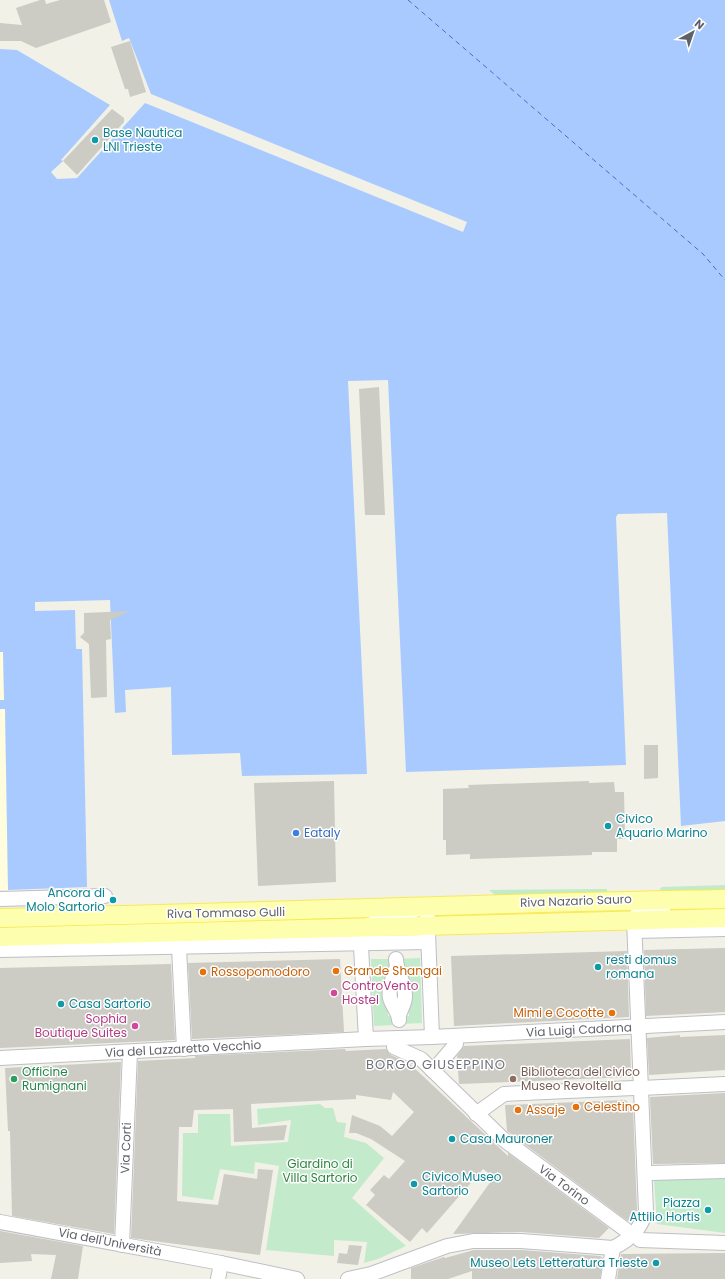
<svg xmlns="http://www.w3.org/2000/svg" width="725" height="1279" font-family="Poppins,sans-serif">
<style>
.commercial{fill:#fffdde}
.green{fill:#c3eaca}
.water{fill:#a9caff}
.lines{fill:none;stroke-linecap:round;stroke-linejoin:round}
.ferry{stroke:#436dcb;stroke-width:1;stroke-dasharray:5 4;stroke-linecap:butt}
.building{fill:#cccbc4}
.minor-casing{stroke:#bebfc6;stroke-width:16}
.major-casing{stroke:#f9e958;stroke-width:20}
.minor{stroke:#fff;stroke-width:14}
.major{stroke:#feffae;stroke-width:18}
.culture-dot{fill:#0f9aa8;stroke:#fff;stroke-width:1.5}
.shop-dot{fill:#3f7fe0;stroke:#fff;stroke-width:1.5}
.food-dot{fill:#e8710a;stroke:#fff;stroke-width:1.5}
.hotel-dot{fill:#d1479c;stroke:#fff;stroke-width:1.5}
.leisure-dot{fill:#2e9e5b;stroke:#fff;stroke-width:1.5}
.education-dot{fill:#8d6e63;stroke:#fff;stroke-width:1.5}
.labels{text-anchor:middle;stroke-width:3;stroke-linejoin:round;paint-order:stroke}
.culture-label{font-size:12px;fill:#0d838f;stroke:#fff;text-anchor:start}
.shop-label{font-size:12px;fill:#366cbe;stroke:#fff;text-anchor:start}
.street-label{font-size:12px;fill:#5e6168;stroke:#fff}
.food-label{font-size:12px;fill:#c56008;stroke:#fff;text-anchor:start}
.hotel-label{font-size:12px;fill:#b23c85;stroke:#fff;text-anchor:start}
.leisure-label{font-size:12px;fill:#27864d;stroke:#fff;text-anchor:start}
.education-label{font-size:12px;fill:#785e54;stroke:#fff;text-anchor:start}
.park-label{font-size:12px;fill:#308543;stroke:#fff}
.neighbourhood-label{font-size:13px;letter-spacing:1px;fill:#6f737a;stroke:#fff}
</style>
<rect width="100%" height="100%" fill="#f1f1e7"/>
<g class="commercial">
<polygon points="0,652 3,652 4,700 0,700"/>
<polygon points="0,709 5,709 8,890 0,890"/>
</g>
<g class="green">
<polygon points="725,885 725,890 660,892 660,889 662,887"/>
<polygon points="607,889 607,894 496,896 489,890"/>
<polygon points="420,958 422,1023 402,1024 402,1016 409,1016 408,967 399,967 399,959"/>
<polygon points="371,959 393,959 393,967 385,968 388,1016 395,1017 396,1025 374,1026"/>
<polygon points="320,1104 325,1108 333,1108 337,1122 346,1123 344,1137 366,1143 384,1158 352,1198 406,1246 378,1259 364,1263 367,1242 334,1240 334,1256 266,1250 279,1166 255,1162 254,1174 220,1169 213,1200 182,1196 183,1133 198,1133 198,1114 230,1114 231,1146 288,1142 291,1120 258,1125 257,1109"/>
<polygon points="725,1177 725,1233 657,1224 654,1180"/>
</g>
<polygon class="water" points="109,0 725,0 725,821 681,826 667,513 618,514 616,517 626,765 406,772 388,380 348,381 367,774 242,776 240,753 172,755 171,687 125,690 126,712 115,713 110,600 35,602 35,611 75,610 76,649 82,649 87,887 8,890 5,709 0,709 0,700 4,700 3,652 0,652 0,49 17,50 110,105 61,160 63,161 51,172 57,179 77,178 145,103 463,232 467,222 151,94 129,38 122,41"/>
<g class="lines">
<polyline class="ferry" points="408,0 703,254 725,280"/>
</g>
<g class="building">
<polygon points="40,0 45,0 46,4 60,0 104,0 111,22 36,48 21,41 0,41 0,23 22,25 16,8"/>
<polygon points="130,41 146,92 130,97 128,89 125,89 111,47"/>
<polygon points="112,109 124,118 124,122 77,175 63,161"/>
<polygon points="379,387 385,515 365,515 359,389"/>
<polygon points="130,611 110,620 111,639 106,640 107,697 91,698 89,644 80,637 84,633 84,613"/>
<polygon points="644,745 658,745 658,778 644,779"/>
<polygon points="334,781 336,882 258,886 254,783"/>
<polygon points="589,781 589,783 614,782 615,792 624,792 625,839 617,839 617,852 592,852 592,855 470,859 470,854 446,855 446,840 443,840 443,789 469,788 468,785"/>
<polygon points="725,948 725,1012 646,1016 644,950"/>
<polygon points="627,951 629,1017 454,1026 451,956"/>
<polygon points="340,959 344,1032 192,1039 188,963"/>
<polygon points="171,964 175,1040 0,1048 0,968"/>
<polygon points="680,1035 680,1037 725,1035 725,1070 649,1075 647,1038"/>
<polygon points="630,1039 631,1077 459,1084 457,1056 464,1046"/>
<polygon points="345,1049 346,1051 386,1049 391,1055 410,1064 508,1156 508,1153 609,1228 599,1238 521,1232 453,1234 494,1177 483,1169 427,1233 422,1228 410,1242 366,1205 375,1195 370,1190 384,1175 389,1179 405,1161 371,1139 356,1133 349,1133 352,1115 380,1126 392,1136 414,1112 393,1092 391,1100 356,1095 356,1099 251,1104 252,1128 287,1125 284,1140 234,1142 233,1109 194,1110 192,1127 179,1127 177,1201 218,1205 224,1174 257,1179 258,1169 273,1170 260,1255 131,1238 138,1061 195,1058 195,1056"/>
<polygon points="121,1062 114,1234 12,1216 10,1131 8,1131 5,1068"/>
<polygon points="725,1093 725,1163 653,1164 650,1097"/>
<polygon points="625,1100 633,1107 637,1210 629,1222 507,1131 505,1105"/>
<polygon points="0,1231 83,1246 78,1279 51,1279 56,1255 31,1254 32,1261 0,1263"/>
<polygon points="349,1245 362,1246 358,1265 337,1263 339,1253 347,1254"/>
<polygon points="474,1250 521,1250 600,1256 603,1258 600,1279 472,1279 472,1271 448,1279 411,1279 411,1268 444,1257 445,1258"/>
<polygon points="725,1253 725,1279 617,1279 621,1254"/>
</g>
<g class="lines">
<g class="minor-casing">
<g id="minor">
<polyline points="0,899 105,896"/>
<polygon points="427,906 432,1037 366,1039 360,928"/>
<polyline points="635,931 725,929"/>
<polyline points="179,948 184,1049"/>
<polyline points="0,950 428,942"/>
<path d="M396,959c0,13 10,25 9,38 0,6 -4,12 -6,18"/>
<path d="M396,969c-3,9 -8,20 -6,29 2,8 9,14 9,22"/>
<polyline points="432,1037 725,1022"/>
<polyline points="394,1047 421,1059 503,1139 626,1230"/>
<polyline points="0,1058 366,1039"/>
<polyline points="433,1071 456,1044"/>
<polyline points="641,1088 725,1084"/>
<polyline points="476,1114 504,1094 634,1088"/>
<polyline points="651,1173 725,1171"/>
<polyline points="0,1222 221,1263 297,1279"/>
<polyline points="640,1240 725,1243"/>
<polyline points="122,1245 130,1052"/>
<path d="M613,1248c18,-9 27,-18 33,-37l-12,-291 5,-9 24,-2"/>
<polyline points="218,1279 221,1263"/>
<polyline points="348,1279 371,1274 447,1246 473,1241 521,1241 613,1248"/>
<polyline points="608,1279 613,1248"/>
</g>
</g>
<g class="major-casing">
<g id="major">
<path d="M0,918c242,-5 483,-15 725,-19"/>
<polyline points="0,937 725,918"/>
</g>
</g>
<use href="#minor" class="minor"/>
<use href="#major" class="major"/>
</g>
<g class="culture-dot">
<circle cx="95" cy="140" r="4"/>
<circle cx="608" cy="826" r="4"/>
<circle cx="113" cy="900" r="4"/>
<circle cx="598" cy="967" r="4"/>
<circle cx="61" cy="1004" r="4"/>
<circle cx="452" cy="1139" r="4"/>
<circle cx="414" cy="1184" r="4"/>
<circle cx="708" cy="1210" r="4"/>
<circle cx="656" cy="1263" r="4"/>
</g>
<circle class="shop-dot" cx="296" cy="833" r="4"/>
<g class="food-dot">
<circle cx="336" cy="971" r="4"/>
<circle cx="203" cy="972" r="4"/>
<circle cx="612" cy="1013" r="4"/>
<circle cx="576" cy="1107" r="4"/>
<circle cx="518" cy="1110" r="4"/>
</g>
<g class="hotel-dot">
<circle cx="334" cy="993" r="4"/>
<circle cx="135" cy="1026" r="4"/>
</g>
<circle class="leisure-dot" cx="14" cy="1079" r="4"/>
<circle class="education-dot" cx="513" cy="1079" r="4"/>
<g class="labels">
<g class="culture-label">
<text x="103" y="137">Base Nautica<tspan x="103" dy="14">LNI Trieste</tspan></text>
<text x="616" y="823">Civico<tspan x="616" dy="14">Aquario Marino</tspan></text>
<text x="105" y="897" text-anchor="end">Ancora di<tspan x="105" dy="14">Molo Sartorio</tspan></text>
<text x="606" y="964">resti domus<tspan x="606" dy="14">romana</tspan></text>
<text x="69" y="1008">Casa Sartorio</text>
<text x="460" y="1143">Casa Mauroner</text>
<text x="422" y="1181">Civico Museo<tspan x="422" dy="14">Sartorio</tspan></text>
<text x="700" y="1207" text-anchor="end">Piazza<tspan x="700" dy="14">Attilio Hortis</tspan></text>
<text x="648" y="1267" text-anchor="end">Museo Lets Letteratura Trieste</text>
</g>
<g class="shop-label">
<text x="304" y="837">Eataly</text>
</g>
<g class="street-label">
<text transform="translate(576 901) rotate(-2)" y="4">Riva Nazario Sauro</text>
<text transform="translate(226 913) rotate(-1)" y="4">Riva Tommaso Gulli</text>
<text transform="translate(579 1030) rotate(-3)" y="4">Via Luigi Cadorna</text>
<text transform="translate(183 1049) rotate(-3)" y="4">Via del Lazzaretto Vecchio</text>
<text transform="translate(126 1148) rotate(-88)" y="4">Via Corti</text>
<text transform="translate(564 1185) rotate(36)" y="4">Via Torino</text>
<text transform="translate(110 1242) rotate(11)" y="4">Via dell'Università</text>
</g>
<g class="food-label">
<text x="344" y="975">Grande Shangai</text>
<text x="211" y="976">Rossopomodoro</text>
<text x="604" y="1017" text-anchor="end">Mimi e Cocotte</text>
<text x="584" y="1111">Celestino</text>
<text x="526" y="1114">Assaje</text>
</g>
<g class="hotel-label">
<text x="342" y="990">ControVento<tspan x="342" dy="14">Hostel</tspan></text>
<text x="127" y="1023" text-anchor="end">Sophia<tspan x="127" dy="14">Boutique Suites</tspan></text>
</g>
<g class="leisure-label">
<text x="22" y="1076">Officine<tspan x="22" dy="14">Rumignani</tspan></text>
</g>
<g class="education-label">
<text x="521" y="1076">Biblioteca del civico<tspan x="521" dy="14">Museo Revoltella</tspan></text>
</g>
<g class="park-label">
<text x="320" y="1168">Giardino di<tspan x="320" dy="14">Villa Sartorio</tspan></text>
</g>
<g class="neighbourhood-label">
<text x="436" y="1069">BORGO GIUSEPPINO</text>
</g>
</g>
<g transform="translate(693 32) rotate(40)" stroke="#ffffff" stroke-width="3" paint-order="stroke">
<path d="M0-3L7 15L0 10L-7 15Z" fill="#5e6168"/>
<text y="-6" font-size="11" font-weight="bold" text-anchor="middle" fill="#5e6168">N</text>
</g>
</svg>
